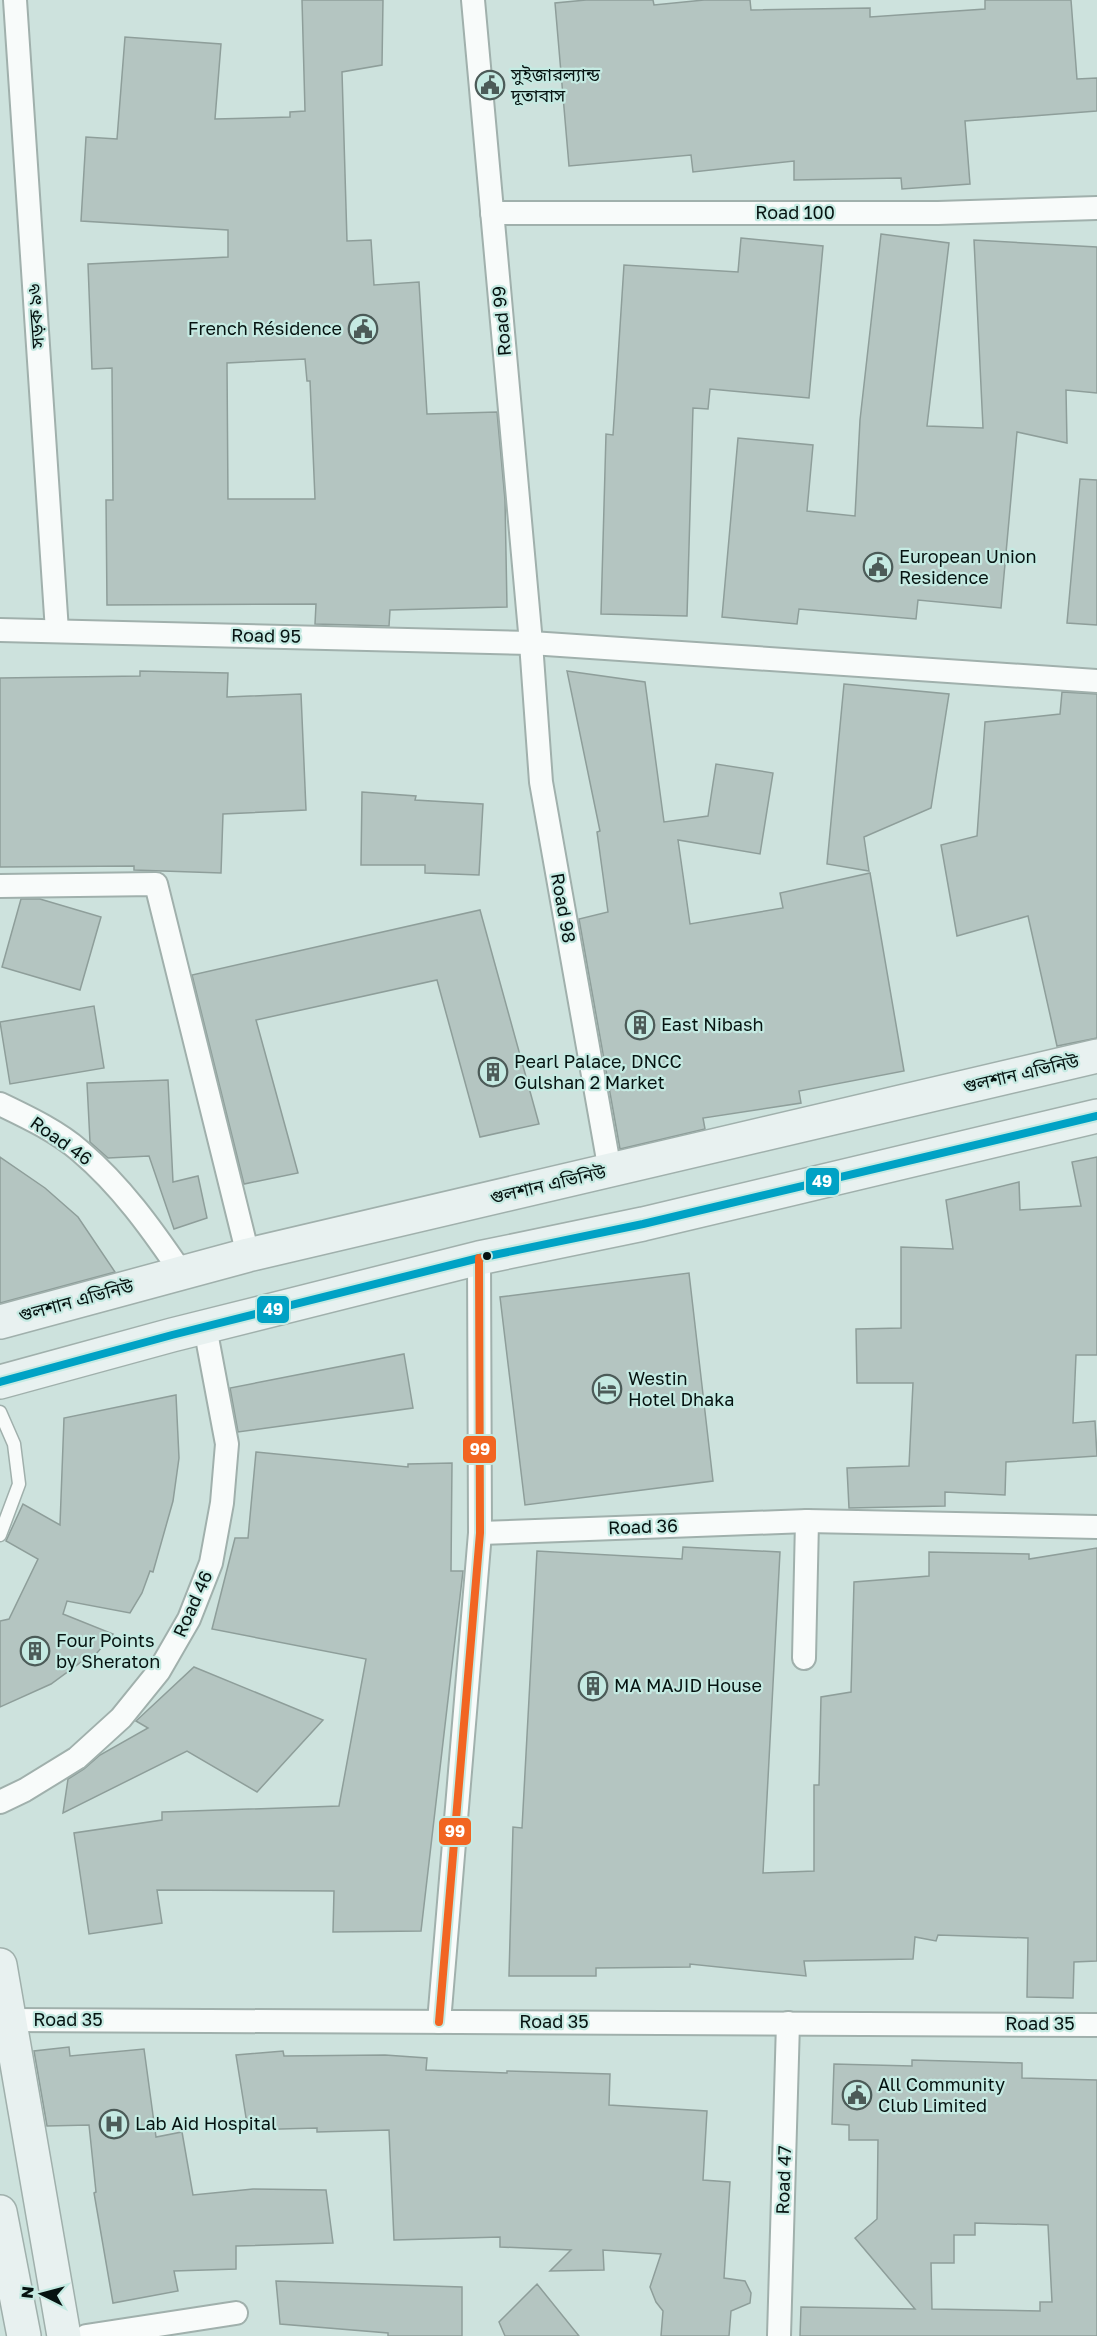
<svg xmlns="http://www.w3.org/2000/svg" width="1097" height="2336" font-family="'Golos Text','Noto Sans Bengali',sans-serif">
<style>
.building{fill:#b4c5c1;stroke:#8e9e9a;stroke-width:1.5;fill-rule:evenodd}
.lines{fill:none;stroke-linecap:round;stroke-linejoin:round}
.lane-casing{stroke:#a0b0ac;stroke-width:15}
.street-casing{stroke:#a0b0ac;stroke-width:26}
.secondary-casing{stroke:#a0b0ac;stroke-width:36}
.lane{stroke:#f8fbfa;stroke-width:12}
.street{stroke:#f8fbfa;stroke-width:22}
.secondary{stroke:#e8f1f0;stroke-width:33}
.bus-1-casing{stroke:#c5eae2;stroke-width:12}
.bus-2-casing{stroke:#c5eae2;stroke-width:12}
.bus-1{stroke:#00a2c5;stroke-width:8}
.bus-2{stroke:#f26522;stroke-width:8}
.bus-dot{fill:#061311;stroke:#c5eae2;stroke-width:2}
.labels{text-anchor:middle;stroke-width:4.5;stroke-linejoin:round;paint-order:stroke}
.poi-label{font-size:18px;fill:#061311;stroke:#c5eae2;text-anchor:start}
.street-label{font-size:18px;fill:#061311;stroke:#c5eae2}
.line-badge{stroke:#c5eae2;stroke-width:2}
.badge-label{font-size:16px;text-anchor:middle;font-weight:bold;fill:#fff}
</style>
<rect width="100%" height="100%" fill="#cde2dd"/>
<g class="building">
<path d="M302,0h81l-1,65 -40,7 5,169 24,-1 3,45 45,-3 8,132 70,-2 8,88 2,107 -117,3 -1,16 -74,-2 1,-20 -209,1 -1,-105h7l-1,-132 -20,1 -4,-105 140,-7v-27l-147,-9 5,-84 31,2 8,-102 96,7 -6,75 75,-2v-5l15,-1zM305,359l2,22h3l5,118h-87l-1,-136z"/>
<polygon points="586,0 653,0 654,5 704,0 750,0 751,10 870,8 870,17 985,9 985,0 1071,0 1077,79 1097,78 1097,111 965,121 970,184 902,189 901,178 794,180 794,161 693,172 691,155 569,166 555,3"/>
<polygon points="881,234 949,243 927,426 983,428 974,240 1097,247 1097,393 1066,390 1067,443 1017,432 1001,608 918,600 916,619 799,609 797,624 722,617 738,438 813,445 807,511 855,516 860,420"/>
<polygon points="741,238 823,246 809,398 710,389 708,409 693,408 687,616 601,614 606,434 613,435 624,265 738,272"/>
<polygon points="1080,479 1097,480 1097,625 1067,623"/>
<polygon points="140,671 228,673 227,697 301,694 306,810 223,814 221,873 134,870 134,866 0,867 0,678 140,676"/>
<polygon points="567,671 645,682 664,822 708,816 716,764 773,773 760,854 678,840 690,924 783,908 780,893 870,873 904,1071 799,1091 801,1103 703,1118 705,1129 620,1149 579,919 608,912 597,832 600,831"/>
<polygon points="844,684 949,694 931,808 864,837 869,871 827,864"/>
<polygon points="1062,692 1097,694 1097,1038 1057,1046 1028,916 957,936 941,845 977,836 985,722 1060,714"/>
<polygon points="362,792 416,796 415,800 483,804 479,875 425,873 425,865 361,865"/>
<polygon points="21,899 40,899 101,917 80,990 2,967"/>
<polygon points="480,910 539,1124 480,1137 437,980 256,1020 298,1173 244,1184 192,975"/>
<polygon points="94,1006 104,1068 10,1084 0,1022"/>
<polygon points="168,1080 173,1182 198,1176 207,1218 174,1229 149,1156 108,1158 90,1142 87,1083"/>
<polygon points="0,1157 45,1188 78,1217 115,1272 0,1303"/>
<polygon points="1097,1157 1097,1355 1076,1355 1073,1423 1095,1421 1097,1456 1006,1462 1005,1495 945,1492 945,1506 849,1508 847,1468 909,1466 913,1383 857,1383 856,1329 901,1328 901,1247 953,1249 946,1200 1019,1182 1020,1210 1081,1206 1072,1162"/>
<polygon points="689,1273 713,1481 525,1505 500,1297"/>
<polygon points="404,1354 413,1408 238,1432 230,1388"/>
<polygon points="176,1395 179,1458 173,1501 153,1572 150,1571 142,1593 130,1613 67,1601 63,1614 113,1634 91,1660 88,1657 51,1684 0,1707 0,1621 9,1619 38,1559 6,1541 23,1504 60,1525 64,1418"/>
<polygon points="256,1452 408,1467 408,1464 452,1463 451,1571 463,1571 421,1931 333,1932 334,1891 157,1890 162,1923 89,1934 74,1833 162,1820 162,1812 339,1806 366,1659 212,1629 235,1538 248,1538"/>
<polygon points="683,1547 780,1552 763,1873 814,1871 814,1785 819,1785 821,1697 851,1692 854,1582 929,1576 929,1552 1029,1554 1029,1559 1097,1548 1097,1961 1074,1962 1073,1998 1027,1997 1028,1938 938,1935 936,1941 915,1937 913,1959 804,1961 806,1976 690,1964 690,1967 596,1968 596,1976 509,1976 513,1827 522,1828 537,1551 682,1559"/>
<polygon points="194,1667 323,1720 257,1792 187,1751 63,1813 68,1779 84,1769 100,1755 148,1728 136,1721"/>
<polygon points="69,2047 70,2056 144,2049 156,2137 182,2132 193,2195 253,2189 326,2190 333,2243 236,2246 236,2269 174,2271 178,2291 113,2303 94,2193 96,2192 89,2125 47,2126 34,2051"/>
<polygon points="283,2051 284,2056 385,2055 427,2058 426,2070 507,2073 507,2071 610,2074 609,2105 707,2111 703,2180 730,2182 724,2278 745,2281 751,2293 750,2303 731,2311 729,2336 661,2336 663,2311 656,2302 650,2287 661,2254 603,2250 604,2270 550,2271 571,2250 500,2247 500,2237 394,2240 389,2130 317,2132 317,2128 248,2130 236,2055"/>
<path d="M912,2060l110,3v15l75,2v256h-297l1,-29 114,2 -60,-71 22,-19 1,-79h-29v-15l-17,-1 2,-60 78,2zM975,2223l73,2 4,77h-12v9l-108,-2 -1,-46h23v-28h21z"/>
<polygon points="276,2281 462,2287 462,2336 388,2336 388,2333 280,2324"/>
<polygon points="537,2284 579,2336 505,2336 499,2322"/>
</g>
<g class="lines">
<g class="lane-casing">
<polyline id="lane" points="0,1412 14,1444 19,1484 0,1535"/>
</g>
<g class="street-casing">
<g id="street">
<polyline points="15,0 57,631"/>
<polyline points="473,0 531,643 541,782 610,1171"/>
<polyline points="492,213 938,213 1097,208"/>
<polyline points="0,630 531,643 1097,681"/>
<polyline points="0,886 156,884 248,1255"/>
<path d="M0,1104c27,13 57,27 80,47 41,35 71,77 101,121"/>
<polyline points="480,1533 807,1521 1097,1527"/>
<polyline points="804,1658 807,1521"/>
<polyline points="0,1802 25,1790 77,1758 121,1718 159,1671 189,1619 211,1563 222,1503 227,1444 205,1327"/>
<polyline points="10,2020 1097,2025"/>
<polyline points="439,2022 480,1533 479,1258"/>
<polyline points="86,2336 236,2313"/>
<polyline points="779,2336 788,2023"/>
</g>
</g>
<g class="secondary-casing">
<g id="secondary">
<polyline points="0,1322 248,1255 1097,1056"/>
<polyline points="0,1382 172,1335 479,1258 643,1224 1097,1116"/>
<polyline points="0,1965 64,2336"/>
<polyline points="0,2212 24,2336"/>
</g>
</g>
<use href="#lane" class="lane"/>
<use href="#street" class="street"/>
<use href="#secondary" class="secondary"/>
<g class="bus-1-casing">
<polyline id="bus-1" points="0,1382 172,1335 479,1258 643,1224 1097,1116"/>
</g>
<g class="bus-2-casing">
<polyline id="bus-2" points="439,2022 480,1533 479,1258"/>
</g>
<use href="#bus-1" class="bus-1"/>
<use href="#bus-2" class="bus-2"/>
</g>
<defs>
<g id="civic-ring" transform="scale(1.5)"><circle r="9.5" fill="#c5eae2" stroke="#4c5b58" stroke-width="1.5"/><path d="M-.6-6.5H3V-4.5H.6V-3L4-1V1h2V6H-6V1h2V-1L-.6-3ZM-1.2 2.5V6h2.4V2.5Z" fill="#4c5b58"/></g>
<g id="building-ring" transform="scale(1.5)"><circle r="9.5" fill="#c5eae2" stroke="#4c5b58" stroke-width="1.5"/><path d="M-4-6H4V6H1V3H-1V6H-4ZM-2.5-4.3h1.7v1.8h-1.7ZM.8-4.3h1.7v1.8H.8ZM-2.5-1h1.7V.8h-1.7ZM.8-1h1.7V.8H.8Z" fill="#4c5b58"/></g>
<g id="hotel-ring" transform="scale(1.5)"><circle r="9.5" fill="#c5eae2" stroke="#4c5b58" stroke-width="1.5"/><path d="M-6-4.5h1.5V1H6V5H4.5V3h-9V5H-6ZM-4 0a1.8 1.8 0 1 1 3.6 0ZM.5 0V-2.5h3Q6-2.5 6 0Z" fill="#4c5b58"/></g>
<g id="hospital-ring" transform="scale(1.5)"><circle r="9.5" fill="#c5eae2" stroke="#4c5b58" stroke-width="1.5"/><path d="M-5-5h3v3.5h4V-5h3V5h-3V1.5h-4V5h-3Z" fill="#4c5b58"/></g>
</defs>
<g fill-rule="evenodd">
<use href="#civic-ring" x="490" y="85"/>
<use href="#civic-ring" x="363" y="329"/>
<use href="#civic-ring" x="878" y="567"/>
<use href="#building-ring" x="640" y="1025"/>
<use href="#building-ring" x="493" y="1072"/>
<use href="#hotel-ring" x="607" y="1389"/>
<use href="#building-ring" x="35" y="1651"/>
<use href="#building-ring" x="593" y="1686"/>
<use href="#civic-ring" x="857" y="2095"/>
<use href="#hospital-ring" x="114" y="2124"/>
</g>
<circle class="bus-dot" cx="487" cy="1256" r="5"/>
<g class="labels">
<g class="poi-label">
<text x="511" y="81">সুইজারল্যান্ড<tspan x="511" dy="21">দূতাবাস</tspan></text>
<text x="342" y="335" text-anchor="end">French Résidence</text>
<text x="899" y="563">European Union<tspan x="899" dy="21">Residence</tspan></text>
<text x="661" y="1031">East Nibash</text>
<text x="514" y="1068">Pearl Palace, DNCC<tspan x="514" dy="21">Gulshan 2 Market</tspan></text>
<text x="628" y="1385">Westin<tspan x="628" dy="21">Hotel Dhaka</tspan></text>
<text x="56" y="1647">Four Points<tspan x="56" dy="21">by Sheraton</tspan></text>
<text x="614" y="1692">MA MAJID House</text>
<text x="878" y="2091">All Community<tspan x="878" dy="21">Club Limited</tspan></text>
<text x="135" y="2130">Lab Aid Hospital</text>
</g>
<g class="street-label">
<text x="795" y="219">Road 100</text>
<text transform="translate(36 316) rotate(-94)" y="6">সড়ক ৯৬</text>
<text transform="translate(502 321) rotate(-95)" y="6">Road 99</text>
<text transform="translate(266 636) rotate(1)" y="6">Road 95</text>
<text transform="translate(563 908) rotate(80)" y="6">Road 98</text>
<text transform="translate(1021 1074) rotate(-13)" y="6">গুলশান এভিনিউ</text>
<text transform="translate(61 1141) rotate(35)" y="6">Road 46</text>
<text transform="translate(548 1185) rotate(-13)" y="6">গুলশান এভিনিউ</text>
<text transform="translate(76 1301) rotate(-15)" y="6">গুলশান এভিনিউ</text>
<text transform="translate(643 1527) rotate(-2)" y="6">Road 36</text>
<text transform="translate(193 1604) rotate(-66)" y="6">Road 46</text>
<text x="68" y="2026">Road 35</text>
<text x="554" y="2028">Road 35</text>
<text x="1040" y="2030">Road 35</text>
<text transform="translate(784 2180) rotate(-88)" y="6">Road 47</text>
</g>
</g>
<g class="line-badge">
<rect x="805" y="1167" width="35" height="29" rx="6" fill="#00a2c5"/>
<rect x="256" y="1295" width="34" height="29" rx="6" fill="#00a2c5"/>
<rect x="462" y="1435" width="35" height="29" rx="6" fill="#f26522"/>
<rect x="438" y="1817" width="34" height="29" rx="6" fill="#f26522"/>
</g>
<g class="badge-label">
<text x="822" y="1187">49</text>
<text x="273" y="1315">49</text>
<text x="480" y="1455">99</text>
<text x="455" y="1837">99</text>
</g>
<g transform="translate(42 2294) rotate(276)" stroke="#c5eae2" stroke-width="4.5" paint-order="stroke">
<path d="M0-4.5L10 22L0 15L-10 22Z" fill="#061311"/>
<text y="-9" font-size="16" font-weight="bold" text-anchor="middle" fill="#061311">N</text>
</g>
</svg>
